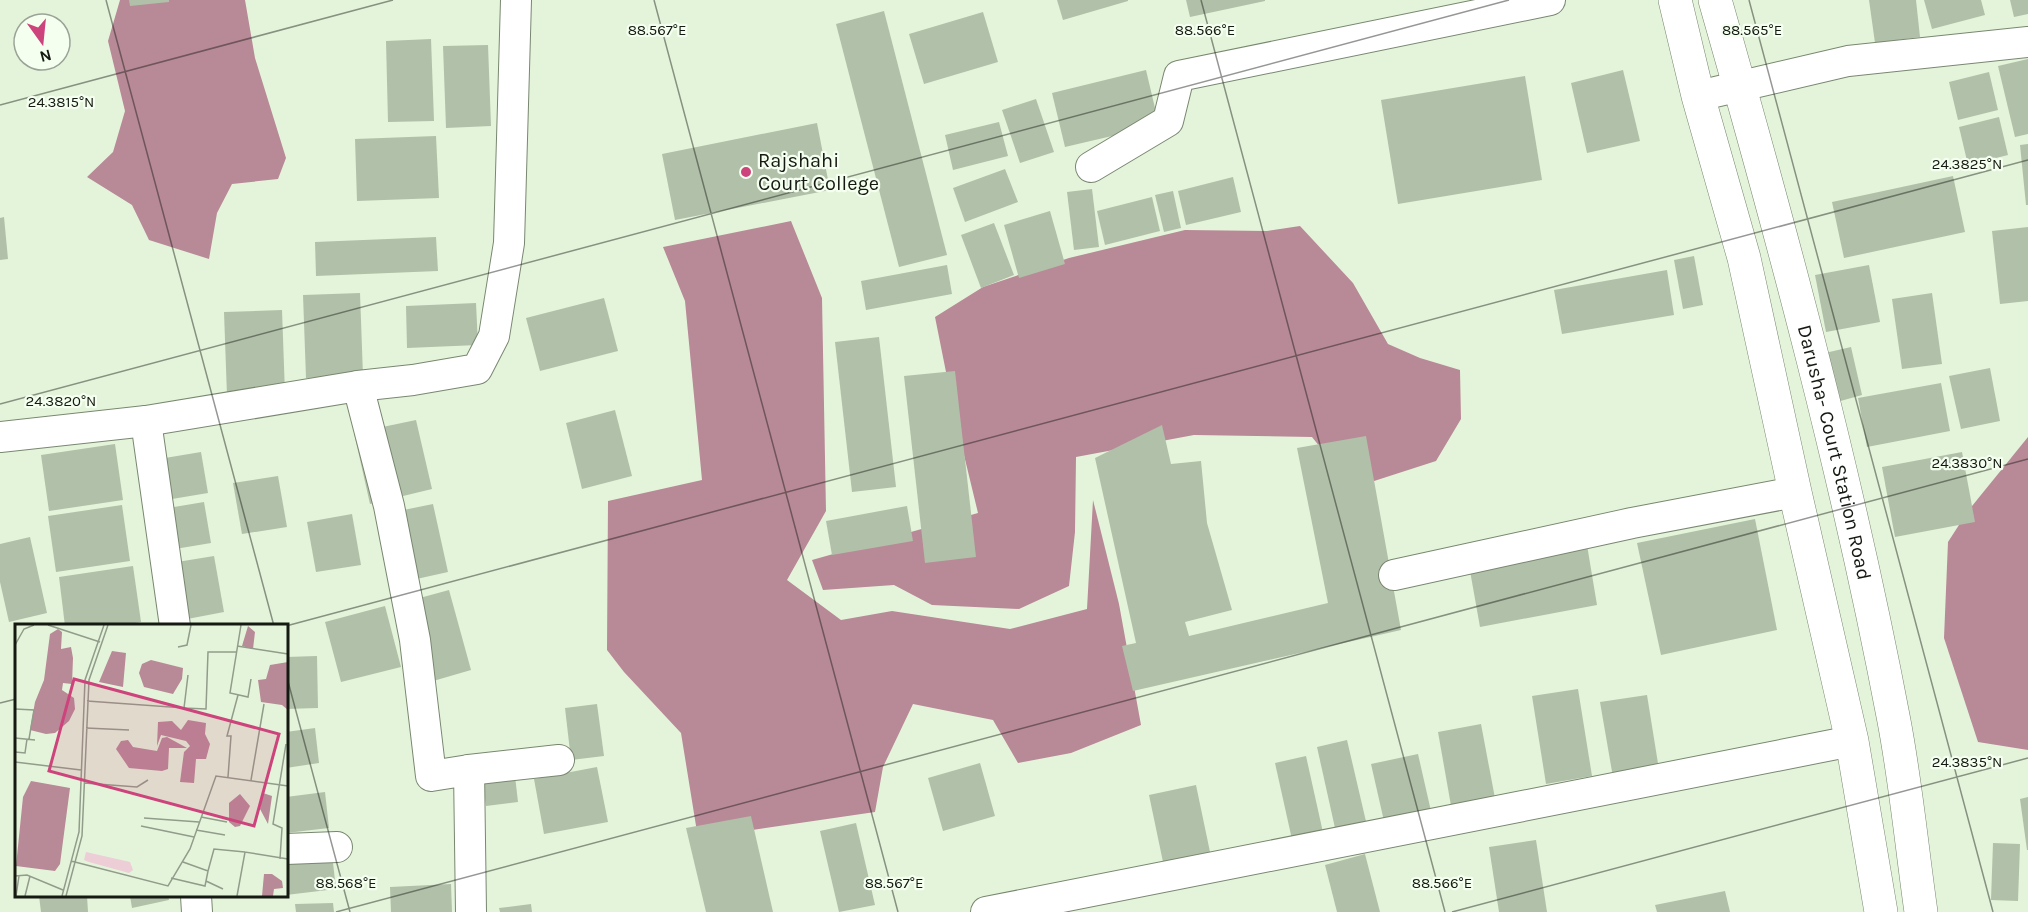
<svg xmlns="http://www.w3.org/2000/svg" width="2028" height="912" font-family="Karla,sans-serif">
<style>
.water{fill:#b88997}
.building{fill:#b1c0a8}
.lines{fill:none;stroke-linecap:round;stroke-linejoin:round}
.minor-casing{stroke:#798770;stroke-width:32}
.tertiary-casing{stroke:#798770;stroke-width:34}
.minor{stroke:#fff;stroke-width:30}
.tertiary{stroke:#fff;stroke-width:33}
.ticks{fill:none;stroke:#141911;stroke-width:1.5;stroke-opacity:0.45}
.poi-dot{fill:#cd437b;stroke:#f5fff0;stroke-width:2}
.labels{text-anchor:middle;stroke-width:4.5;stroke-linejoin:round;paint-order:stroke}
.poi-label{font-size:20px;fill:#141911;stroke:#f5fff0;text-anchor:start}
.street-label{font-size:20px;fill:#141911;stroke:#f5fff0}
.inset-road{fill:none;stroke:#919c8a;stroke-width:1.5}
.view{fill:#cd437b;fill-opacity:0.15;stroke:#cd437b;stroke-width:3}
.inset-edge{fill:none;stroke:#141911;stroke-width:3}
.ticks-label{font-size:15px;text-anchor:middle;fill:#141911;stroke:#f5fff0;stroke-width:4.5;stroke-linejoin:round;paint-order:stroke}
</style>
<rect width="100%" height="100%" fill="#e4f4db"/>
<g class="water">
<polygon points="120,0 245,0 255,58 286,158 278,179 232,184 217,213 209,259 149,240 132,205 87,177 113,152 125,111 108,41"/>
<polygon points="791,221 822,298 826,511 787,580 841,620 892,611 1010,629 1087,609 1093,500 1119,604 1141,725 1071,753 1018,763 993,720 913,704 883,767 875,812 698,838 681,733 624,672 607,650 608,501 702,480 685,301 663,247"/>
<polygon points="1300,226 1353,283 1388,344 1420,358 1460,370 1461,419 1436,461 1371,482 1347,481 1312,437 1194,435 1076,457 1075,532 1069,586 1019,609 932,605 894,585 823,590 812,560 978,513 956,422 935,317 983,287 1069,258 1185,230 1267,231"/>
<polygon points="2028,437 2028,750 1978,742 1944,638 1948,542 1968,511"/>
</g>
<g class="building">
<polygon points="129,0 169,0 169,2 130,6"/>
<polygon points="1057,0 1128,0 1128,1 1063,20"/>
<polygon points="1186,0 1265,0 1265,1 1190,17"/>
<polygon points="1869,0 1916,0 1920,37 1875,43"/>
<polygon points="1924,0 1981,0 1985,15 1932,29"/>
<polygon points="2010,0 2028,0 2028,14 2014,17"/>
<polygon points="884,11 947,255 899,267 836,24"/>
<polygon points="983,12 998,62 924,84 909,34"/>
<polygon points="431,39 434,121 388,122 386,41"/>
<polygon points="488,45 491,126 446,128 443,46"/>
<polygon points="2028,59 2028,134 2015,137 1998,66"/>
<polygon points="1146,70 1159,125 1065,147 1052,93"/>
<polygon points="1623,70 1640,141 1587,153 1571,83"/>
<polygon points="1989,72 1998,110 1958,120 1949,82"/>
<polygon points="1525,76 1542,180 1398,204 1381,100"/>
<polygon points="1036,99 1054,152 1020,163 1002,110"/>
<polygon points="1999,117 2008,155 1968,165 1959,127"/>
<polygon points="999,122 1008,156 953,170 945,135"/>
<polygon points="817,123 830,190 675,220 662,154"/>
<polygon points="436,136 439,198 357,201 355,139"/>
<polygon points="2028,144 2028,205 2026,205 2020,145"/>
<polygon points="1005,169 1018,202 965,222 953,188"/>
<polygon points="1953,176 1965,232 1844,258 1832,202"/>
<polygon points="1233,177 1241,212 1186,225 1178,191"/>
<polygon points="1092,189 1099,247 1074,250 1067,192"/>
<polygon points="1173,191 1181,228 1164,232 1155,195"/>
<polygon points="1152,197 1160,231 1105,245 1097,211"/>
<polygon points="1050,211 1065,264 1019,278 1004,225"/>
<polygon points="4,217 8,259 0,260 0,218"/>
<polygon points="994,223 1014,275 981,288 961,235"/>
<polygon points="2028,227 2028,301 2000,304 1992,231"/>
<polygon points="436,237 438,271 316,276 315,242"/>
<polygon points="1694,256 1703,305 1683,309 1674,260"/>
<polygon points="947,265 952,294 866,310 861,281"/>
<polygon points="1869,265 1880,322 1826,332 1815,275"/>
<polygon points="1667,270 1674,315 1562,334 1554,290"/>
<polygon points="360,293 363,376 306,378 303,295"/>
<polygon points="1932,293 1942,364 1902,369 1892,299"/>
<polygon points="604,298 618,351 540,371 526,318"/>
<polygon points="476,303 478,345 407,348 406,306"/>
<polygon points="282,310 285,394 227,396 224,312"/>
<polygon points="879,337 896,487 852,492 835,342"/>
<polygon points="1851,347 1862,395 1837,402 1825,353"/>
<polygon points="1990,368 2000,421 1961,429 1949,376"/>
<polygon points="955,371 976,557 925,563 904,376"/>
<polygon points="1941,383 1950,431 1867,447 1858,398"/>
<polygon points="615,410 632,476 582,489 566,423"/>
<polygon points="416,420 432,489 370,504 354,433"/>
<polygon points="1162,425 1171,464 1201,461 1207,523 1232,610 1185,622 1189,636 1328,603 1297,448 1366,436 1401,630 1133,691 1122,646 1136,643 1095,458"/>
<polygon points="115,444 123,500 49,511 41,455"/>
<polygon points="201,452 208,493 166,500 159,459"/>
<polygon points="1962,452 1975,522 1895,537 1882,467"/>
<polygon points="278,476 287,527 242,534 233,483"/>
<polygon points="204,502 211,543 169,550 162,509"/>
<polygon points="433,504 448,572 394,584 379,515"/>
<polygon points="122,505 130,561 56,572 48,516"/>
<polygon points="907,506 913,541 832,555 826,521"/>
<polygon points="352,514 361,565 316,572 307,522"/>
<polygon points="1755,519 1777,630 1661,655 1637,543"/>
<polygon points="1585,533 1597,605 1480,627 1467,554"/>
<polygon points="30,537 47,613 9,622 0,582 0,544"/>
<polygon points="214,556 224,612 182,620 171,563"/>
<polygon points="133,566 141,622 120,626 65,626 59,577"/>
<polygon points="449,590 471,670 416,686 394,605"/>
<polygon points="385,606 401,667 341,682 325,622"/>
<polygon points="317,656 318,708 286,709 286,657"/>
<polygon points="1578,689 1592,776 1546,784 1532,696"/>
<polygon points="1647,695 1661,782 1615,789 1600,702"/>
<polygon points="597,704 604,756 571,760 565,708"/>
<polygon points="1481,724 1497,809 1453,817 1438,732"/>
<polygon points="315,728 319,763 286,768 286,732"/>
<polygon points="1347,740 1368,830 1337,837 1317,747"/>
<polygon points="512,750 518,802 486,806 479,754"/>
<polygon points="1418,754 1433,820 1386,830 1371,764"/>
<polygon points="1306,756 1326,846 1295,853 1275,763"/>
<polygon points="980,763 995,816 943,831 928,778"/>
<polygon points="597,767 608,822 544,834 534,779"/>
<polygon points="1196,785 1210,852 1163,862 1149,795"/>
<polygon points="325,792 329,828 286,833 286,797"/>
<polygon points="2028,797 2028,850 2027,850 2020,799"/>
<polygon points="751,816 773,912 706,912 686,828"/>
<polygon points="856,823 875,905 839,912 820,831"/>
<polygon points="1536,840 1547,912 1499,912 1489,847"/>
<polygon points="1993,843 2020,844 2018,901 1991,900"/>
<polygon points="332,854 336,889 286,895 286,860"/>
<polygon points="1365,854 1380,912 1337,912 1325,865"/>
<polygon points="451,884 452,912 391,912 390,887"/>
<polygon points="1725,891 1730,912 1657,912 1655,905"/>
<polygon points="39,896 87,896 88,912 41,912"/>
<polygon points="130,896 168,896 169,900 132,908"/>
<polygon points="333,903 334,912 296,912 295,904"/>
<polygon points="531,904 532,912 500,912 499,908"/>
</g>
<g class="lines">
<g class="minor-casing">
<g id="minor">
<polyline points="1698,96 1848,61 2028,42"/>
<polyline points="1091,167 1168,121 1179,76 1550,0"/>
<polyline points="358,386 389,506 415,640 431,776 469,770 471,912"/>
<polyline points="146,421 175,626"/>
<polyline points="0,437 146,421 358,386 413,380 477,369 494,336 509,243 516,0"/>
<polyline points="1394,575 1632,523 1795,492"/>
<polyline points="469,770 559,760"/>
<polyline points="286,849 337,847"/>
<polyline points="196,896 197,912"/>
<polyline points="986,912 1852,741"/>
</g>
</g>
<g class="tertiary-casing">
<g id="tertiary">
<polyline points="1675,0 1698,96 1744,258 1795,492 1852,741 1881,912"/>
<path id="s1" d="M1715,0c68,238 133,478 179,721 12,63 18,128 27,191"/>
</g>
</g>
<use href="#minor" class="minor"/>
<use href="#tertiary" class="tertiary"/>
</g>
<path class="ticks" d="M106,0l168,626M654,0l244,912M1201,0l244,912M1749,0l244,912M0,105l393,-105M0,404l1509,-404M286,626l1742,-466M286,674l64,238M0,703l16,-4M336,912l1692,-453M1452,912l576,-154"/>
<circle class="poi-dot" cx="746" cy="172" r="6"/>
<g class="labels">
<g class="poi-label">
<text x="758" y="167">Rajshahi<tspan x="758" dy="23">Court College</tspan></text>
</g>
<g class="street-label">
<text dy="7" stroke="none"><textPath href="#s1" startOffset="468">Darusha- Court Station Road</textPath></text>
</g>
</g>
<g transform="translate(15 624)">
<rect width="273" height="273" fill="#e4f4db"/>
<path d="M71,228l44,10 3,8 -4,3 -40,-11 -5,-2z" fill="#edcdd6"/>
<path d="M233,2l7,6 -2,17 -11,-3zM43,5l4,3 -1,17 10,-2 2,11 -1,26 -9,-1 -1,7 12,8 1,11 -6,12 -14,12 -9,1 -16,-4 5,-28 9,-22 6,-46zM97,27l14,2 -3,34 -24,-5zM136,36l32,8 -1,11 -9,15 -29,-7 -5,-14 3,-9zM273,38v48l-6,-5 -21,-3 -3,-22 8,-1 4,-14zM173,96l18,3 -1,11 5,10 -4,15h-10l-2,24 -14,-1 4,-30 6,-6 -4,-5 -25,-6 -4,11 1,-24 14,-1 9,9zM152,113l20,11h-18l-1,21 -6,2 -33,-3 -13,-19 5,-8 7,-1 5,7 24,4 5,-13zM16,157l39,7 -10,76 -5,7 -39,-5 7,-69zM248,169l9,3 -4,28 -8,-15zM225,170l10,12 -10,20 -5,1 -6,-5v-19zM249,250h8l10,7 1,7 -9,1 -1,7h-11z" fill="#b88997"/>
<path class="inset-road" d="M33,1l52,17M226,1l-11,68 18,4 3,-18M0,21l9,-16 10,-4M222,22l51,8M163,23l9,-2 4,-20M72,77l97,7 4,-33M169,84l22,1 2,-57h28M0,85l19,1 -5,29M71,104l43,2M0,114l20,2M0,128l10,1 2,-14M0,138l66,8M213,153l3,-41h-4l11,-41M236,156l13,-76M69,159l53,4 11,-7M186,193l26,5M129,194l55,4M126,202l53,11M181,206l29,5M265,235l2,-31 -9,-4 13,-80M56,237l97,25 22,-37 26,-73 72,10M168,238l25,9 6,-22 31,3M0,252l12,-1 36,15M156,254l34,8 3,-15M191,257l17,8M1,272l3,-20M10,272l5,-20M47,272l17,-64 6,-152 19,-55M51,272l16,-60 7,-156 19,-55M222,272l8,-44 43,7"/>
<path class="view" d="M59,55l205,55 -25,92 -205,-55z"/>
<rect width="273" height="273" class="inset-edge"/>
</g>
<g class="ticks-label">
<text x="657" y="35">88.567°E</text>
<text x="1205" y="35">88.566°E</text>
<text x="1752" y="35">88.565°E</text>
<text x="61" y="107">24.3815°N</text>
<text x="1967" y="169">24.3825°N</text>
<text x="61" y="406">24.3820°N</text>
<text x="1967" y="468">24.3830°N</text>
<text x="1967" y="767">24.3835°N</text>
<text x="346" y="888">88.568°E</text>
<text x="894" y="888">88.567°E</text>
<text x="1442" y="888">88.566°E</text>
</g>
<g transform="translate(42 42) rotate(165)"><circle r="28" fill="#f5fff0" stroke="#9ba397" stroke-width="1.5"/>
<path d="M0-4.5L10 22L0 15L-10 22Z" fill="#cd437b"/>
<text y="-9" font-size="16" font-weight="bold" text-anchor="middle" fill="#141911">N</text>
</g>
</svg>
